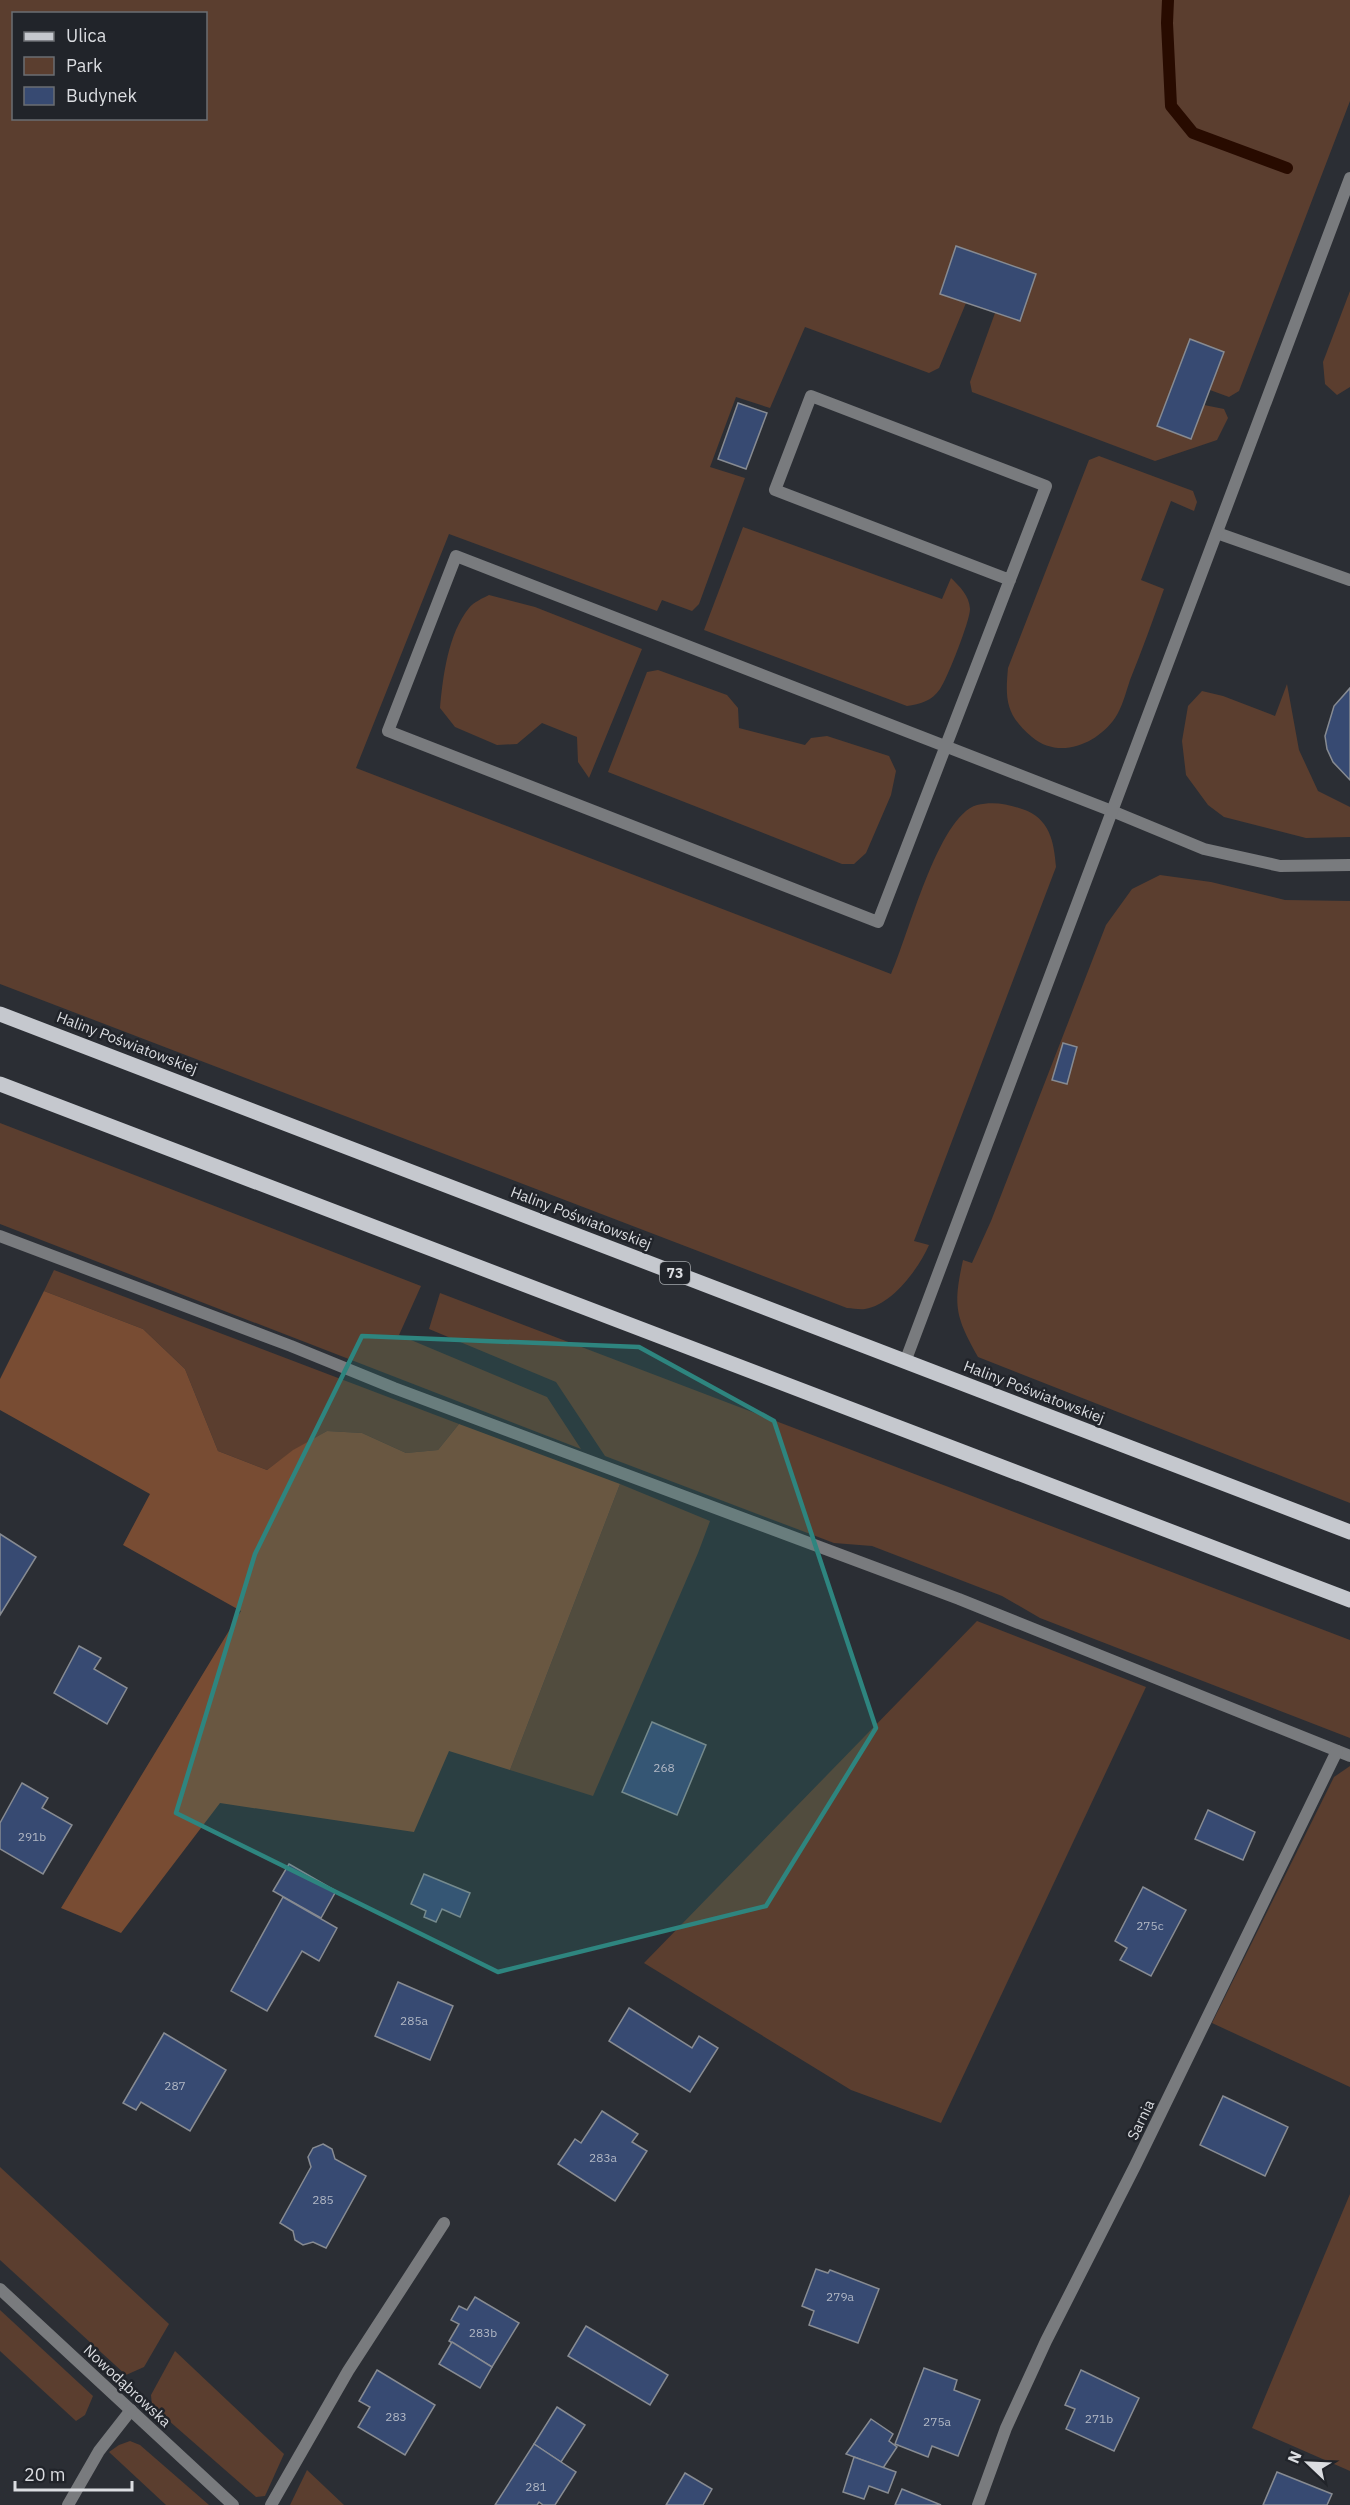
<svg xmlns="http://www.w3.org/2000/svg" width="1350" height="2505" font-family="'IBM Plex Sans',sans-serif">
<style>
.green{fill:#5b3e2f;fill-rule:evenodd}
.forest{fill:#784c33}
.lines{fill:none;stroke-linecap:round;stroke-linejoin:round}
.stream{stroke:#280b00;stroke-width:12}
.building{fill:#374a72;stroke:#878b92;stroke-width:1.5}
.lane{stroke:#797b7e;stroke-width:12}
.street{stroke:#797b7e;stroke-width:12}
.primary{stroke:#c5c8ce;stroke-width:15}
.marked{fill:#2e857f;fill-opacity:0.2;stroke:#2e857f;stroke-width:4.5;stroke-linejoin:round}
.labels{text-anchor:middle;stroke-width:5;stroke-linejoin:round;paint-order:stroke}
.number-label{font-size:12px;fill:#b2b8c5}
.shield{fill:#21242a;stroke:#a3a6aa;stroke-width:1.5}
.shield-label{font-size:14px;font-weight:bold;fill:#dbdde1}
.street-label{font-size:15px;fill:#dbdde1;stroke:#21242a}
</style>
<rect width="100%" height="100%" fill="#2b2e34"/>
<g class="green">
<path d="M0,0h1350v101l-111,290 -10,6 -19,-7 -20,-51 -33,87 34,13 13,-34 20,4 4,9 -11,22 -62,21 -183,-69 -2,-10 25,-69 25,8 16,-47 -80,-28 -16,47 26,10 -27,65 -10,5 -124,-46 -35,81 -34,-11 -26,70 35,11 -46,126 -7,7 -30,-11 -5,11 -208,-77 -93,234 535,206c17,-37 47,-158 86,-169 16,-4 31,-1 45,4 28,9 32,33 34,58l-142,374 15,4c-10,23 -37,60 -64,64 -6,1 -12,-1 -18,-1l-847,-324zM14,14h192v104h-192z"/>
<polygon points="1350,291 1350,387 1337,395 1325,384 1323,362"/>
<path d="M1099,456l94,35 4,11 -3,9 -23,-10 -30,79 23,9c-11,31 -22,61 -34,91 -4,12 -8,28 -15,38 -18,26 -56,42 -83,19 -26,-22 -27,-37 -24,-69l81,-208z"/>
<path d="M743,527l199,72 9,-21c9,9 18,17 19,31 0,12 -23,70 -30,80 -8,12 -20,15 -33,17l-203,-76z"/>
<path d="M489,595l46,12 107,42 -53,129 -11,-16 -1,-25 -35,-14 -25,21 -20,1 -42,-18 -15,-19c3,-32 8,-74 29,-100 5,-6 14,-10 20,-13z"/>
<polygon points="658,670 727,695 738,708 739,728 805,745 811,738 827,736 889,756 896,771 891,795 866,853 854,864 842,864 608,772 647,672"/>
<polygon points="1287,684 1299,750 1318,791 1350,807 1350,837 1306,838 1224,817 1208,805 1186,775 1182,741 1188,706 1202,691 1223,696 1275,716"/>
<path d="M1160,875l51,7 74,18 65,1v602l-372,-146c-23,-41 -25,-51 -15,-97l9,3 19,-42 115,-296 26,-36z"/>
<polygon points="0,1123 421,1286 399,1335 547,1397 581,1449 0,1224"/>
<polygon points="54,1270 459,1424 438,1450 406,1453 362,1433 327,1431 294,1450 267,1470 218,1451 185,1369 143,1329 44,1291"/>
<polygon points="440,1293 1350,1640 1350,1738 1040,1618 1002,1596 872,1546 834,1543 605,1456 556,1382 429,1329"/>
<polygon points="620,1484 710,1521 698,1553 593,1796 510,1770"/>
<polygon points="977,1621 1146,1687 941,2123 851,2090 644,1963"/>
<polygon points="1350,1766 1350,2087 1212,2023 1334,1777"/>
<polygon points="0,2167 169,2324 144,2367 126,2375 0,2260"/>
<polygon points="1350,2194 1350,2471 1252,2428"/>
<polygon points="0,2310 93,2396 85,2415 76,2421 0,2351"/>
<polygon points="175,2351 284,2454 265,2496 256,2497 152,2406 151,2395"/>
<polygon points="130,2441 140,2445 209,2505 166,2505 109,2452 119,2445"/>
<polygon points="307,2470 344,2505 290,2505"/>
</g>
<polygon class="forest" points="44,1291 143,1329 185,1369 218,1451 267,1470 293,1450 327,1431 362,1433 406,1453 438,1450 459,1424 620,1484 510,1770 449,1751 414,1832 220,1803 121,1933 61,1908 241,1611 123,1545 150,1494 0,1410 0,1379"/>
<g class="lines">
<polyline class="stream" points="1168,0 1167,23 1171,106 1193,133 1287,168"/>
</g>
<g class="building">
<polygon points="956,246 1036,274 1020,321 940,294"/>
<polygon points="1190,339 1224,352 1191,439 1157,426"/>
<polygon points="738,403 767,413 746,469 718,459"/>
<polygon points="1350,688 1350,780 1333,762 1327,749 1325,736 1334,706"/>
<polygon points="1063,1043 1077,1047 1067,1084 1052,1080"/>
<polygon points="0,1534 36,1557 0,1615"/>
<polygon points="79,1646 101,1658 94,1669 127,1688 107,1724 54,1693"/>
<polygon points="652,1722 706,1745 677,1815 622,1792"/>
<polygon points="22,1783 48,1798 42,1808 72,1825 43,1874 0,1849 0,1823"/>
<polygon points="1208,1810 1255,1832 1243,1860 1195,1839"/>
<polygon points="289,1864 336,1891 321,1918 273,1891"/>
<polygon points="424,1874 470,1893 460,1917 442,1909 436,1922 424,1917 426,1911 411,1904"/>
<polygon points="1143,1887 1186,1910 1151,1976 1120,1960 1127,1948 1115,1941"/>
<polygon points="283,1897 337,1928 319,1961 302,1951 267,2011 231,1991"/>
<polygon points="398,1982 453,2006 430,2060 375,2036"/>
<polygon points="629,2008 692,2048 699,2036 718,2048 690,2092 609,2041"/>
<polygon points="164,2033 226,2070 190,2131 141,2102 136,2110 123,2103"/>
<polygon points="1223,2096 1288,2127 1265,2176 1200,2145"/>
<polygon points="602,2111 638,2134 632,2142 647,2151 615,2201 558,2164 575,2139 581,2143"/>
<polygon points="323,2144 332,2149 335,2159 366,2176 326,2248 313,2242 303,2245 295,2240 293,2231 280,2223 311,2167 308,2157 313,2148"/>
<polygon points="816,2269 828,2273 830,2270 879,2289 858,2343 809,2325 814,2311 802,2306"/>
<polygon points="475,2297 519,2323 492,2367 449,2341 459,2324 451,2320 459,2306 467,2310"/>
<polygon points="586,2326 668,2375 650,2405 568,2356"/>
<polygon points="452,2342 492,2367 480,2388 439,2364"/>
<polygon points="924,2368 957,2380 954,2390 980,2400 958,2456 932,2446 928,2457 895,2444"/>
<polygon points="377,2370 435,2405 405,2455 358,2427 370,2407 359,2401"/>
<polygon points="1081,2370 1139,2398 1114,2451 1066,2429 1075,2409 1065,2405"/>
<polygon points="557,2407 585,2425 561,2462 534,2444"/>
<polygon points="871,2419 893,2434 889,2441 897,2447 883,2468 846,2454"/>
<polygon points="534,2444 576,2472 555,2505 543,2505 539,2502 537,2505 495,2505"/>
<polygon points="854,2457 896,2472 888,2493 869,2486 864,2499 843,2492"/>
<polygon points="1277,2472 1332,2494 1327,2505 1263,2505"/>
<polygon points="685,2473 712,2489 703,2505 666,2505"/>
<polygon points="902,2489 941,2505 895,2505"/>
</g>
<g class="lines">
<g class="lane">
<polyline points="1217,533 1350,580"/>
<path d="M1010,580l-235,-90 36,-94 235,90c-55,145 -112,290 -168,436l-490,-191 68,-175 656,255 92,38 76,17 70,-1"/>
<polyline points="0,1236 291,1346 394,1388 959,1599 1350,1756"/>
<polyline points="905,1362 1350,178"/>
<polyline points="271,2505 348,2371 444,2223"/>
</g>
<g class="street">
<polyline points="0,2289 233,2505"/>
<polyline points="68,2505 99,2451 131,2410"/>
<polyline points="978,2505 1006,2428 1046,2341 1135,2166 1337,1751"/>
</g>
<g class="primary">
<polyline points="0,1014 1350,1532"/>
<polyline points="0,1084 1350,1600"/>
</g>
</g>
<path class="marked" d="M362,1336l277,11 135,74 102,307 -110,178 -268,66 -322,-159 79,-259z"/>
<g class="labels">
<g class="number-label">
<text x="664" y="1772">268</text>
<text x="32" y="1841">291b</text>
<text x="1150" y="1930">275c</text>
<text x="414" y="2025">285a</text>
<text x="175" y="2090">287</text>
<text x="603" y="2162">283a</text>
<text x="323" y="2204">285</text>
<text x="840" y="2301">279a</text>
<text x="483" y="2337">283b</text>
<text x="396" y="2421">283</text>
<text x="1099" y="2423">271b</text>
<text x="937" y="2426">275a</text>
<text x="536" y="2491">281</text>
</g>
<rect class="shield" x="660" y="1262" width="30" height="22" rx="4.5"/>
<g class="shield-label">
<text x="675" y="1278">73</text>
</g>
<g class="street-label">
<text transform="translate(127 1043) rotate(21)" y="5">Haliny Poświatowskiej</text>
<text transform="translate(581 1218) rotate(21)" y="5">Haliny Poświatowskiej</text>
<text transform="translate(1034 1392) rotate(21)" y="5">Haliny Poświatowskiej</text>
<text transform="translate(1141 2120) rotate(-64)" y="5">Sarnia</text>
<text transform="translate(127 2386) rotate(43)" y="5">Nowodąbrowska</text>
</g>
</g>
<rect x="12" y="12" width="195" height="108" fill="#21242a" stroke="#6b6e73" stroke-width="1.5"/>
<rect x="24" y="32" width="30" height="9" fill="#c5c8ce" stroke="#6b6e73" stroke-width="1.5"/>
<text x="66" y="42" font-size="18" fill="#dbdde1">Ulica</text>
<rect x="24" y="57" width="30" height="18" fill="#5b3e2f" stroke="#6b6e73" stroke-width="1.5"/>
<text x="66" y="72" font-size="18" fill="#dbdde1">Park</text>
<rect x="24" y="87" width="30" height="18" fill="#374a72" stroke="#6b6e73" stroke-width="1.5"/>
<text x="66" y="102" font-size="18" fill="#dbdde1">Budynek</text>
<g transform="translate(1308 2463) rotate(293)" stroke="#21242a" stroke-width="4.5" paint-order="stroke">
<path d="M0-4.5L10 22L0 15L-10 22Z" fill="#dbdde1"/>
<text y="-9" font-size="16" font-weight="bold" text-anchor="middle" fill="#dbdde1">N</text>
</g>
<path d="M15 2481v9h117v-9" fill="none" stroke="#dbdde1" stroke-width="3"/>
<text x="24" y="2481" font-size="18" fill="#dbdde1" stroke="#21242a" stroke-width="4.5" paint-order="stroke">20 m</text>
</svg>
